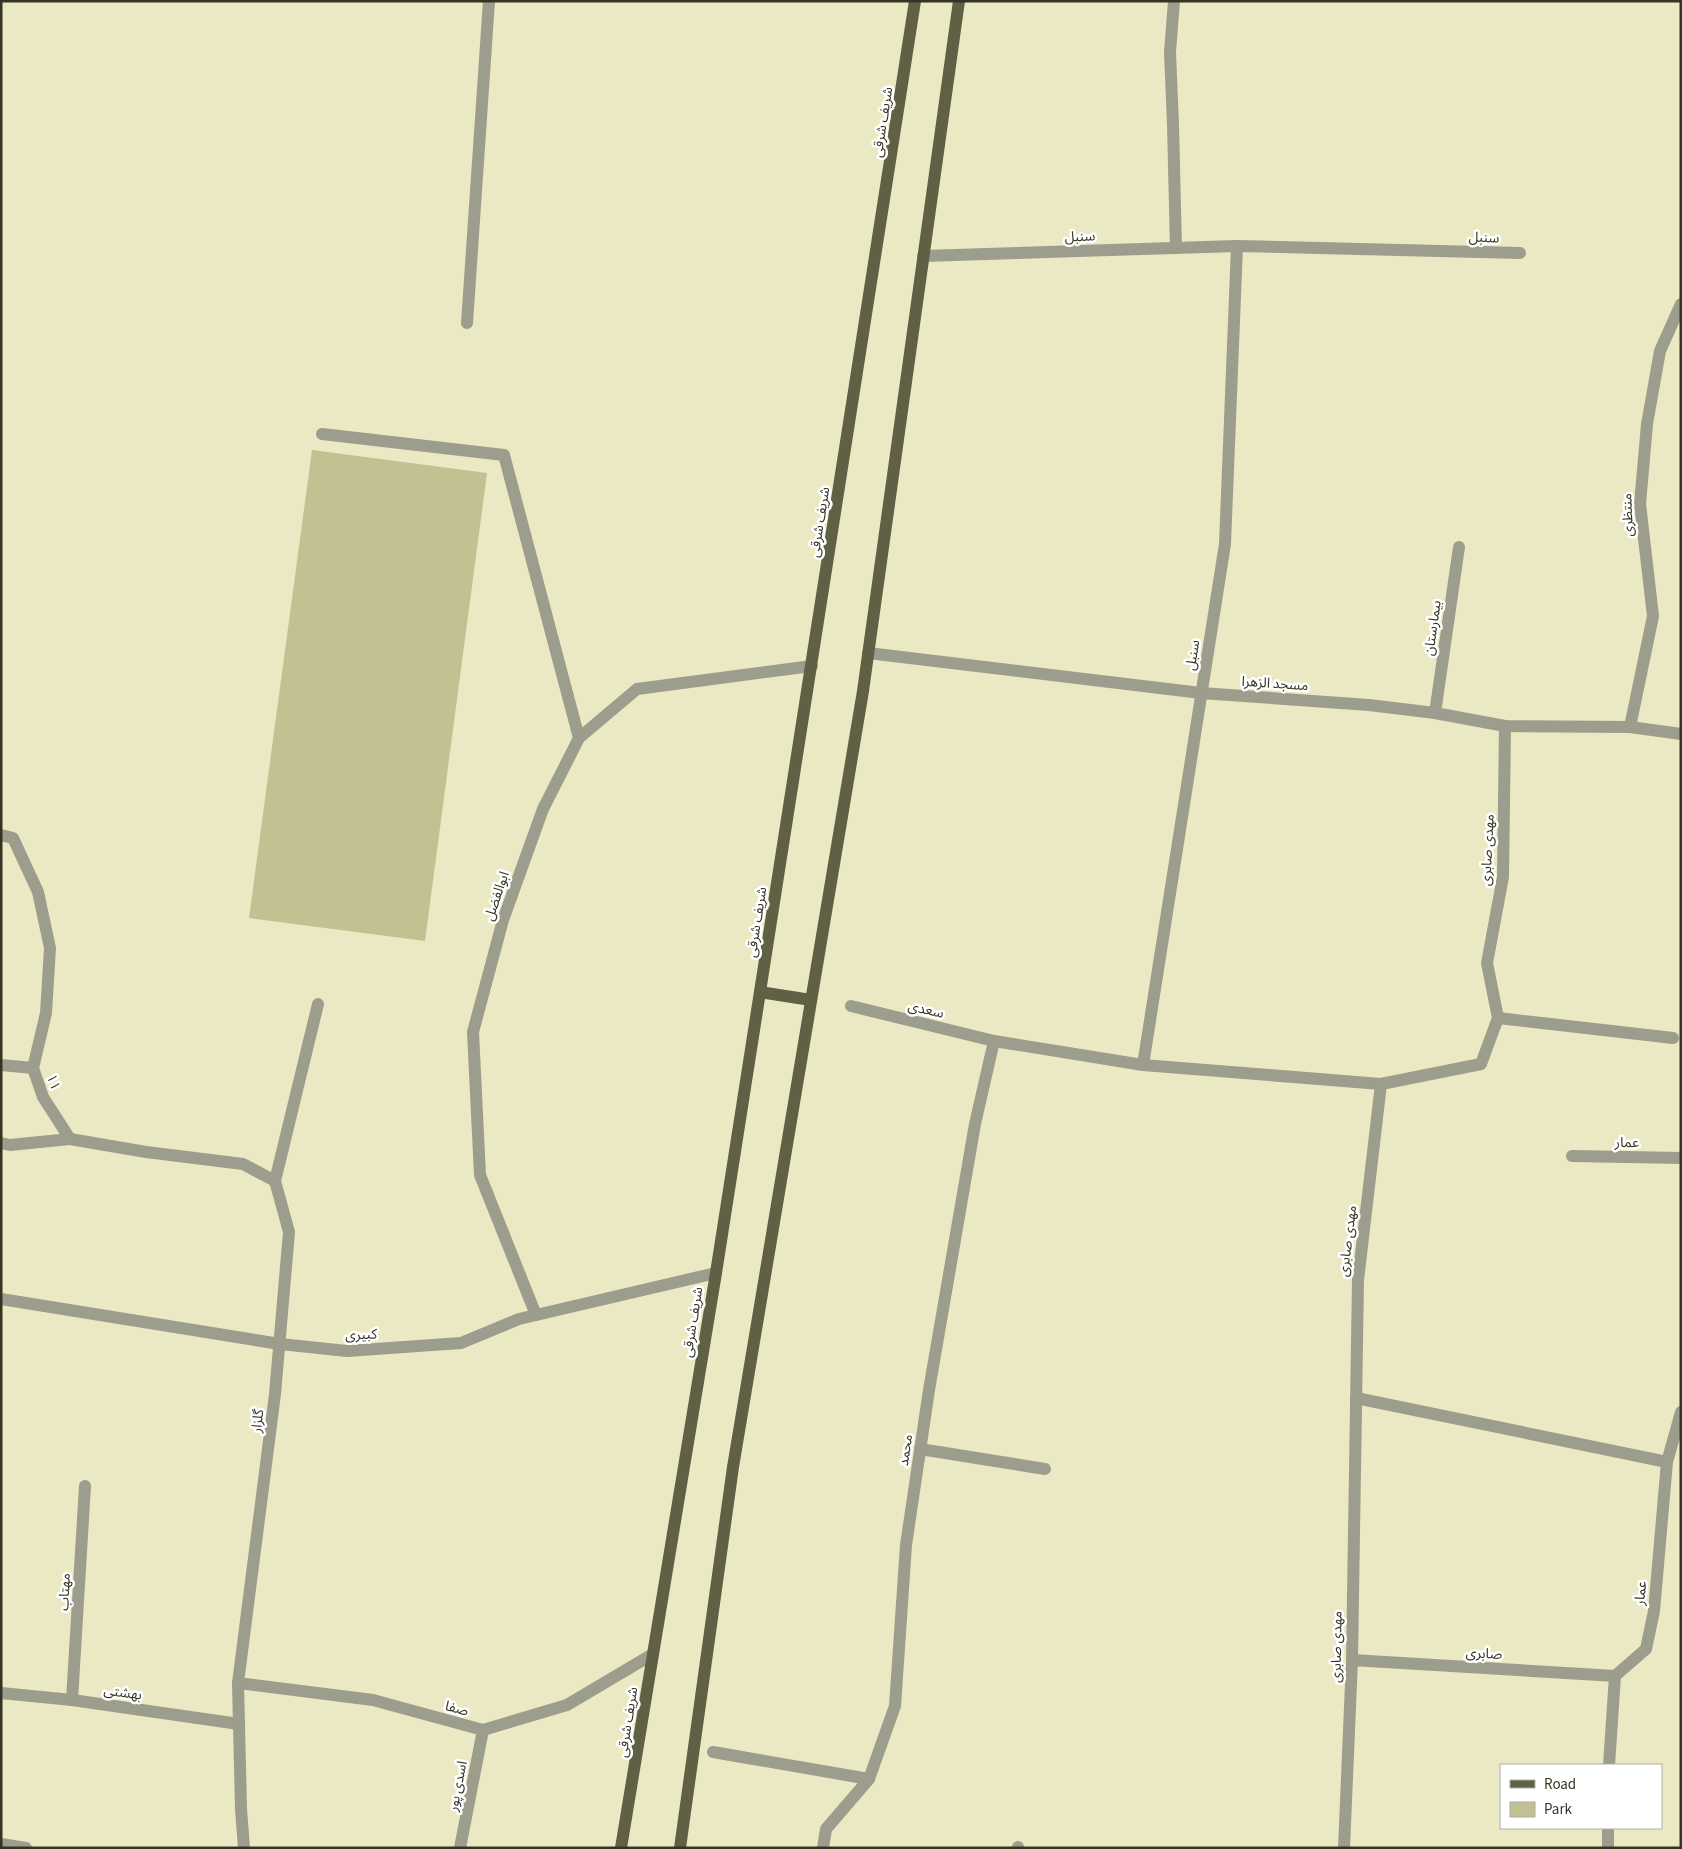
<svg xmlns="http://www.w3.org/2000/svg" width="1682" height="1849" font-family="'Source Sans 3','Noto Sans Arabic',sans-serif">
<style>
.green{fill:#c2c191}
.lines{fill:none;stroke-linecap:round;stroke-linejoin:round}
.minor{stroke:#9d9d8d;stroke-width:12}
.major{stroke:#606044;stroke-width:12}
.labels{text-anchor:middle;stroke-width:5;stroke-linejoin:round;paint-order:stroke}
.street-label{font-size:14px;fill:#343425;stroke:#fff}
</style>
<rect width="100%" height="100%" fill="#eae9c3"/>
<polygon class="green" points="312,450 487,473 425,941 249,918"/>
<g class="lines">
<g class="minor">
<polyline points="1174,1 1170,52 1173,125 1176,248"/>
<polyline points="923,256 1237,246 1520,253"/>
<polyline points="467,323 489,1"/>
<polyline points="322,434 504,455 579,738"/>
<polyline points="868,653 1201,693 1369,705 1435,713 1505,726 1630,727 1681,734"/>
<polyline points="1435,713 1459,547"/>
<polyline points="1630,727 1653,616 1640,504 1647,424 1660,351 1681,304"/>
<polyline points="1,835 13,838 38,892 50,948 46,1013 33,1068 43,1097 70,1139 146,1152 243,1164 275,1181"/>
<polyline points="851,1006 994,1041 1143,1065 1381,1084"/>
<polyline points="1498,1018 1673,1038"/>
<polyline points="1,1065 33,1068"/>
<polyline points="1143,1065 1225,544 1237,246"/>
<polyline points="1,1143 10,1145 70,1139"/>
<polyline points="1572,1156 1681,1158"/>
<polyline points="1,1299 280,1344 347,1351 461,1343 519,1319 716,1273"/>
<polyline points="536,1315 480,1175 473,1032 503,920 543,809 579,738 637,689 812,666"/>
<polyline points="1356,1398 1667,1462"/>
<polyline points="920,1449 1045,1469"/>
<polyline points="1352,1660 1615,1676"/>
<polyline points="238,1683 373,1700 483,1730 567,1705 653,1654"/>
<polyline points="1,1693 72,1700 239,1724"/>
<polyline points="72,1700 85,1486"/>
<polyline points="713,1752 869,1779"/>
<polyline points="1609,1765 1615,1676 1646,1649 1654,1611 1667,1462 1681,1412"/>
<polyline points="1,1844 26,1848"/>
<polyline points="244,1848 241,1809 238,1683 275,1394 289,1232 275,1181 318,1004"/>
<polyline points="460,1848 483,1730"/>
<polyline points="823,1848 826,1829 869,1779 895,1706 906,1545 929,1390 975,1124 994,1041"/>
<polyline points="1018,1848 1018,1847"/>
<polyline points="1344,1848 1352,1660 1358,1280 1381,1084 1481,1064 1498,1018 1487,963 1503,877 1505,726"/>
<polyline points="1608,1848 1608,1828"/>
</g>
<g class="major">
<polyline points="760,992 811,1000"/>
<polyline points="621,1848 716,1273 915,1"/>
<polyline points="680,1848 733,1467 863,691 959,1"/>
</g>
</g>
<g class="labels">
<g class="street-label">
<text transform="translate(882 122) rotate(-81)" y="5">شریف شرقی</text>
<text transform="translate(1080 236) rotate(-2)" y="5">سنبل</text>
<text transform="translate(1484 237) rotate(2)" y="5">سنبل</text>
<text transform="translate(1627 515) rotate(-92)" y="5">منتظری</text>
<text transform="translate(819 522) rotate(-81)" y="5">شریف شرقی</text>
<text transform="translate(1432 628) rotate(-82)" y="5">بیمارستان</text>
<text transform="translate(1192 655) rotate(-81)" y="5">سنبل</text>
<text transform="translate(1275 683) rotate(4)" y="5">مسجد الزهرا</text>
<text transform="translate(1487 850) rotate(-87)" y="5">مهدی صابری</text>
<text transform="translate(496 896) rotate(-71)" y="5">ابوالفضل</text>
<text transform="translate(756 922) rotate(-81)" y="5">شریف شرقی</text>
<text transform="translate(926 1009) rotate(13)" y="5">سعدی</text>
<text transform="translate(54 1082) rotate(69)" y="5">۱۱</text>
<text transform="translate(1627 1142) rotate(1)" y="5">عمار</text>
<text transform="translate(1347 1241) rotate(-83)" y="5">مهدی صابری</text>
<text transform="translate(692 1322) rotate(-81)" y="5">شریف شرقی</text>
<text transform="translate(361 1334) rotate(-2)" y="5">کبیری</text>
<text transform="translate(257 1421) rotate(-83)" y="5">گلزار</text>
<text transform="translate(905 1450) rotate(-82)" y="5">محمد</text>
<text transform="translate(64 1592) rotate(-87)" y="5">مهتاب</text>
<text transform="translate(1640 1593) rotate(-84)" y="5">عمار</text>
<text transform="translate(1336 1647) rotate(-89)" y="5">مهدی صابری</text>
<text transform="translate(1484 1653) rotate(3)" y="5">صابری</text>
<text transform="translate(123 1692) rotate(8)" y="5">بهشتی</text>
<text transform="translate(457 1708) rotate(15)" y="5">صفا</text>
<text transform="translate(627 1722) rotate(-81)" y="5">شریف شرقی</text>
<text transform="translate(457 1786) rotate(-79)" y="5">اسدی پور</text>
</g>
</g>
<rect width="1682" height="1849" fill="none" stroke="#343425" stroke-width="5"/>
<rect x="1500" y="1764" width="162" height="65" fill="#ffffff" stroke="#aeaea8"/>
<rect x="1510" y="1780" width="25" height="8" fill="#606044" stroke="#aeaea8"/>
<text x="1544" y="1789" font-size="15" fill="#343425">Road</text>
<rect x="1510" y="1802" width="25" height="15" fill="#c2c191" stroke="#aeaea8"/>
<text x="1544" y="1814" font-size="15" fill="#343425">Park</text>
</svg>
